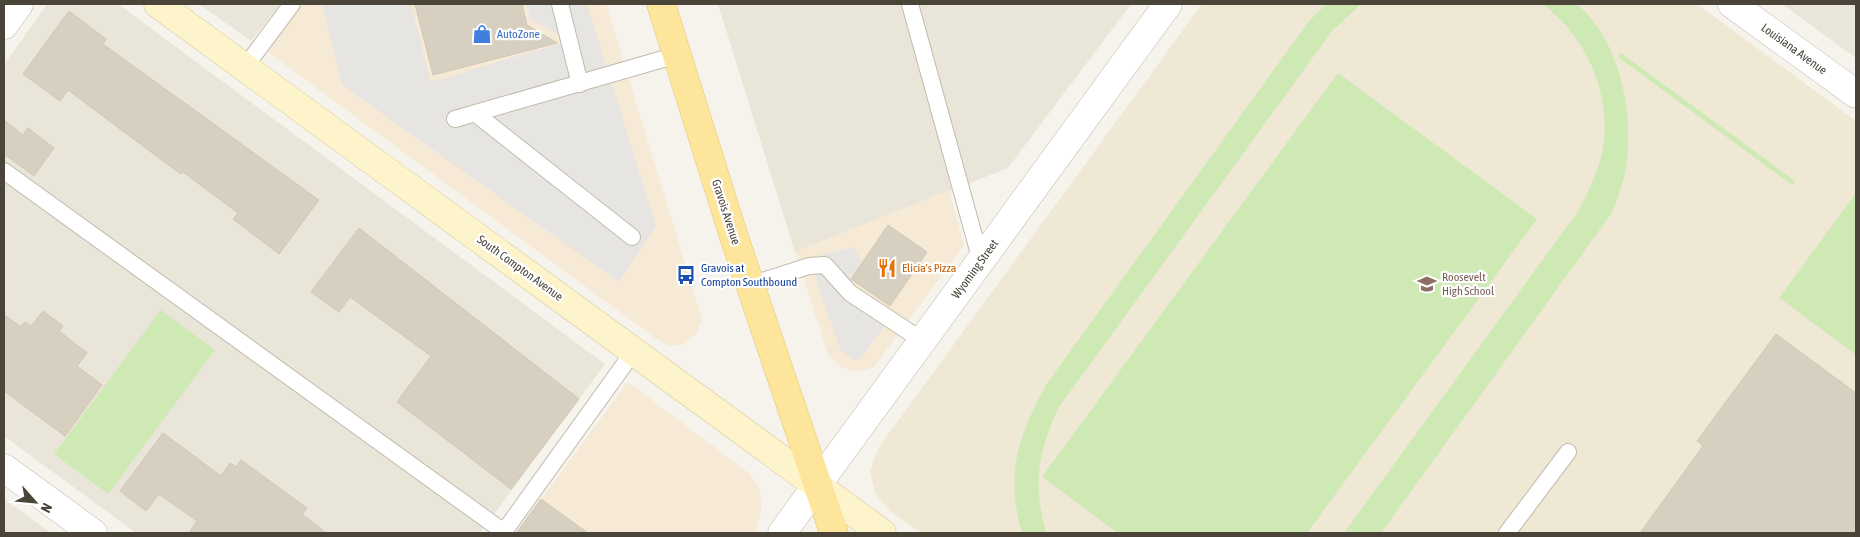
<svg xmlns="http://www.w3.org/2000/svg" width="1860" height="537" font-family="'Asap Condensed',sans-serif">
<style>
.residential{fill:#e9e5d9}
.commercial{fill:#f6ead7}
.education{fill:#eee8d5}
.green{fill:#cfe9b5}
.parking{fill:#e7e5e2}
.building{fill:#d7cfc0;stroke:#d2c7b4}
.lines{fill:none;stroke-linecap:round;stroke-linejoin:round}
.lane-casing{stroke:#c1bbad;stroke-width:18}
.street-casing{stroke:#c1bbad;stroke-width:29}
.secondary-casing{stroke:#d4c89b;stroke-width:29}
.primary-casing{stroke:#e3c46b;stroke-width:29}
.lane{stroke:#fff;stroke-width:16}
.street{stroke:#fff;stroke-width:28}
.secondary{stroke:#fef4cc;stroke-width:28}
.primary{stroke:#fde59c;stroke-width:28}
.labels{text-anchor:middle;stroke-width:4.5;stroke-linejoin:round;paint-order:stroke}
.shop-label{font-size:12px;fill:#366cbe;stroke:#fff;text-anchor:start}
.street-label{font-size:12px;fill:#4a4439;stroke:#fff}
.transit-label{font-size:12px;fill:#164399;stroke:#fff;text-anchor:start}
.food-label{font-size:12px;fill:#c56008;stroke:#fff;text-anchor:start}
.education-label{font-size:12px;fill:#785e54;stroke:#fff;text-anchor:start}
</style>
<rect width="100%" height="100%" fill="#f5f3eb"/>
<g class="residential">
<polygon points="47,4 118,4 605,364 480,533 136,533 4,436 4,65"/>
<polygon points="199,4 281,4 251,41"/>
<polygon points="718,4 1131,4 1008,168 795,252"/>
<polygon points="1782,4 1856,4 1856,58"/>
<polygon points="4,499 51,533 4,533"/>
</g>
<g class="commercial">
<polygon points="300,4 606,4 702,319 696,334 683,345 668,346 655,338 265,50"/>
<polygon points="949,190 964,245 874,367 858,372 841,367 828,355 795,252"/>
<polygon points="628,382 750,474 760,490 761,510 756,533 516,533"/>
</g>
<polygon class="education" points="1202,4 1697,4 1856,121 1856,533 920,533 890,511 875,493 870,471 879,447"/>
<g class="green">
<path d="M1326,4h35l-29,27 -273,376c-22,45 -26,78 -13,126h-24c-17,-60 -4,-98 26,-151l243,-336 20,-27z"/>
<path d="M1542,4h35c41,35 56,102 50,155 -2,19 -8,37 -16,55l-230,319h-37l235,-323c9,-18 17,-34 22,-53 14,-57 -13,-120 -59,-153z"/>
<polygon points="1621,53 1795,181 1792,185 1618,57"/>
<polygon points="1338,73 1537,219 1307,533 1118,533 1042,477"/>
<polygon points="1856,193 1856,355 1779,298"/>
<polygon points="161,310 215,350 108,494 54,454"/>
</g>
<g class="parking">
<polygon points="322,4 411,4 431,82 569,41 530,19 527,4 587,4 656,226 619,282 342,85"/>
<polygon points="853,247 863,262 854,274 852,273 845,285 891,317 862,357 856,360 841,351 808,258"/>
</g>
<g class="building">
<polygon points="415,4 522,4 527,25 557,43 433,75"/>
<polygon points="69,11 106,39 103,44 319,200 279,254 233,219 238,213 183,172 181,174 136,141 68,90 60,101 23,74"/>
<polygon points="4,120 23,135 28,128 54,148 34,176 4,154"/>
<polygon points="888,225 927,252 890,306 851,279"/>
<polygon points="359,228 579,399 511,489 397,402 431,356 353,299 350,297 339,312 311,292"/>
<polygon points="43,311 63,326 59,331 87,353 77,366 102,385 65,436 4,391 4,315 21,327 25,322 31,326"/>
<polygon points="1776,334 1856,393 1856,533 1640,533 1703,446 1697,441"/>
<polygon points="163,433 221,476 230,463 236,467 241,460 307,508 302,514 326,533 189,533 197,521 159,494 146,511 120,491"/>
<polygon points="541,499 588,533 516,533"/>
</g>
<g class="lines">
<g class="lane-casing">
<g id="lane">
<polyline points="560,4 580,84"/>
<polyline points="910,4 981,261"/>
<polyline points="245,67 292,4"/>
<polyline points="476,114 632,237"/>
<polyline points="455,119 677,55"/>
<polyline points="4,171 504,532"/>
<polyline points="750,285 809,266 825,265 850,293 923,341"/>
<polyline points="503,533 634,351"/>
<polyline points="1507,533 1568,452"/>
</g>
</g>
<g class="street-casing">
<g id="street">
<polyline points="1732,4 1856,94"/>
<polyline points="4,25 19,4"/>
<polyline points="4,468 93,533"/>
<polyline points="782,533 1168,4"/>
</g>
</g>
<g class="secondary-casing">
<polyline id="secondary" points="158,4 882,533"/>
</g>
<g class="primary-casing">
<polyline id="primary" points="661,4 733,234 834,533"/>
</g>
<use href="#lane" class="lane"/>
<use href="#street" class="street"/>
<use href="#secondary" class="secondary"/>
<use href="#primary" class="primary"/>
</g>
<defs>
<g id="shop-bare" transform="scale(1.5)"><path d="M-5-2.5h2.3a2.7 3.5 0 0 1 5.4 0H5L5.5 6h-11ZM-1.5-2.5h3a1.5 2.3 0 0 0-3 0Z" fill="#3f7fe0" stroke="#fff" stroke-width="2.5" paint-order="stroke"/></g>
<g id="restaurant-bare" transform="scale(1.5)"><path d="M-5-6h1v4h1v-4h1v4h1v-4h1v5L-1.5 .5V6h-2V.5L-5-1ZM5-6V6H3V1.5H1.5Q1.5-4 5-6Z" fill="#e8710a" stroke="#fff" stroke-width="2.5" paint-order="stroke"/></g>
<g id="bus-bare" transform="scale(1.5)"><path d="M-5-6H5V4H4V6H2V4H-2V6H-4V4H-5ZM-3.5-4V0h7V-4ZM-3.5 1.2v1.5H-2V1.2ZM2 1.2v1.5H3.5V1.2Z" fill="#1a4fb4" stroke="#fff" stroke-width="2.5" paint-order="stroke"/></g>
<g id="school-bare" transform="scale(1.5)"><path d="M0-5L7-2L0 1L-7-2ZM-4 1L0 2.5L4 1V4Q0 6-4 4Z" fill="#8d6e63" stroke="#fff" stroke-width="2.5" paint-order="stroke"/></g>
</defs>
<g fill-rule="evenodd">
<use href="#shop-bare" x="482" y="34"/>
<use href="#restaurant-bare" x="887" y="268"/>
<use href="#bus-bare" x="686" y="275"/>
<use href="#school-bare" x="1427" y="284"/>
</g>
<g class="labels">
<g class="shop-label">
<text x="497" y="38">AutoZone</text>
</g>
<g class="street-label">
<text transform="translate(1794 49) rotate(36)" y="4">Louisiana Avenue</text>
<text transform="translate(726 212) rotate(72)" y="4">Gravois Avenue</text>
<text transform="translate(520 268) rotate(36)" y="4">South Compton Avenue</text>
<text transform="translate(975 269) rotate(-54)" y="4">Wyoming Street</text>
</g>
<g class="transit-label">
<text x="701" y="272">Gravois at<tspan x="701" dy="14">Compton Southbound</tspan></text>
</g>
<g class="food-label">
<text x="902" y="272">Elicia's Pizza</text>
</g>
<g class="education-label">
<text x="1442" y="281">Roosevelt<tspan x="1442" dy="14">High School</tspan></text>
</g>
</g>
<rect width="1860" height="537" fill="none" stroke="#4a4439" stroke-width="10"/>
<g transform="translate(35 502) rotate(117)" stroke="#ffffff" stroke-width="4" paint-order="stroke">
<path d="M0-4L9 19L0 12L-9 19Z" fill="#4a4439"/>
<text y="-8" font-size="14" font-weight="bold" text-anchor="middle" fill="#4a4439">N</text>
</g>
</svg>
